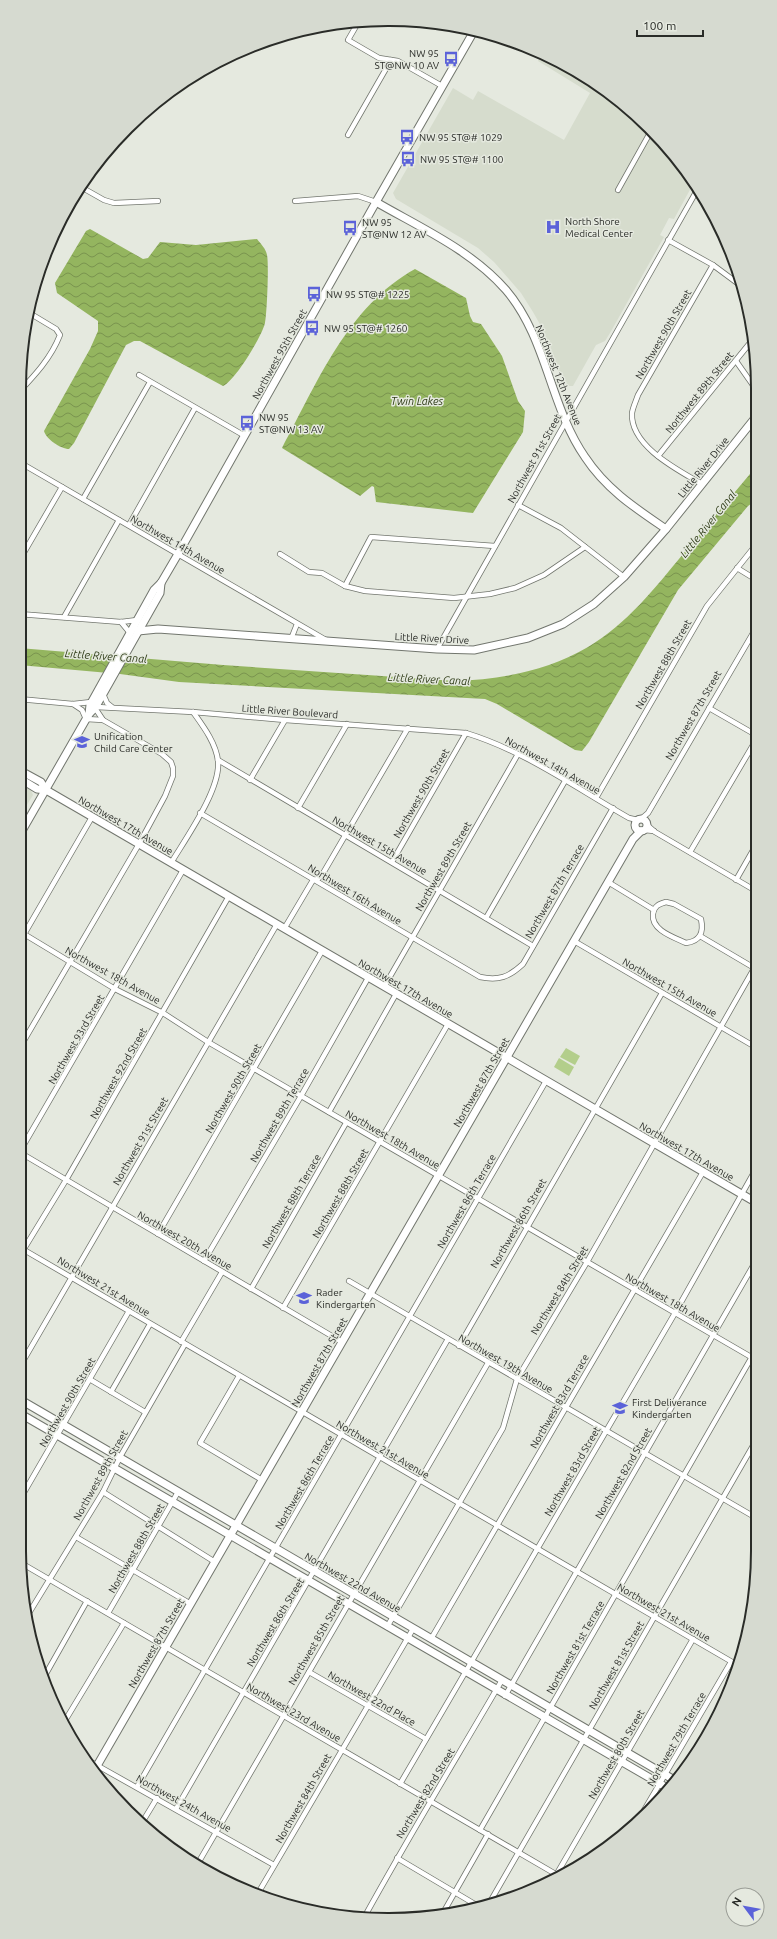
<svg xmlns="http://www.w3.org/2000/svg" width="777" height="1939" font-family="Ubuntu,sans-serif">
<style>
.built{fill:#d6dccd}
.garden{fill:#b3ce8b}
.water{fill:url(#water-waves)}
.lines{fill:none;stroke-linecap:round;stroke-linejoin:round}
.street-casing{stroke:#72766e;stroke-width:6}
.secondary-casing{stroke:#72766e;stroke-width:9}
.street{stroke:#fff;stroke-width:4.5}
.secondary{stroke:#fff;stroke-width:7}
.labels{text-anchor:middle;stroke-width:3;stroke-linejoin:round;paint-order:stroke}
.poi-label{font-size:10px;fill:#2a2c28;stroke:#e5e9df;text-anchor:start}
.street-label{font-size:10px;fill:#2a2c28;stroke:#e5e9df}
.water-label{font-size:11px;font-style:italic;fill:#2f3c18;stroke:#e5e9df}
.rim{fill:none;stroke:#2a2c28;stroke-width:2}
</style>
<defs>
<pattern id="water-waves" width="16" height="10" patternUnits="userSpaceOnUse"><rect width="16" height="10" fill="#94b55f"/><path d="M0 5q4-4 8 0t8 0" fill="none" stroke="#79934e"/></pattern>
</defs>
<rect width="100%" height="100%" fill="#e5e9df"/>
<g class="built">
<polygon points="541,55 594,81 654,134 652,136 666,145 674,157 672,160 678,163 692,186 674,219 669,218 660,235 664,237 610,333 605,341 596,345 573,386 564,386 541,326 533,312 521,293 494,262 478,248 396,199 393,193 453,88 473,100 478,91 564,140 590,93 538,61"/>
<polygon points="19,783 31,790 33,795 19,818"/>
</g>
<g class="garden">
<polygon points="566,1048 580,1056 575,1065 560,1057"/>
<polygon points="559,1058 574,1067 569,1076 554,1067"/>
</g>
<g class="water">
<path d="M90,229l53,30 5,-1 12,-16 36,3 61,-6c4,5 9,10 10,16 2,8 0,59 -2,68 -3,13 -30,58 -42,63l-83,-45h-6l-8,4 -52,98 -5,6c-8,0 -23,-10 -25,-18l46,-82 8,-18v-10l-41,-28 -2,-10 31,-52z"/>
<path d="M415,269l51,29 4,18 3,6 8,2 21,32 16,45 7,10 -2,21 -50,81 -97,-11 -2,-15 -2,-1 -12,10 -78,-48c35,-65 66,-142 133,-179z"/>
<path d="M755,468v33l-7,5 -70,84 -89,152 -7,9 -7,-1 -78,-46 -12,-5 -306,-17 -59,-8 -101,-9v-17l204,17 232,16c47,-2 92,-10 133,-34 39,-23 67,-59 95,-93 24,-29 48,-57 72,-86z"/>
</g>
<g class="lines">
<g class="street-casing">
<g id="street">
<polyline points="359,21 348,40 379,58 398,61 442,86"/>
<polyline points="348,135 391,60"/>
<polyline points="81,187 104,200 114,203 158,201"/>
<polyline points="618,190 651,131"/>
<polyline points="295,201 358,196 376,202"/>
<polyline points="668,240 713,265 740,285"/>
<polyline points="736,361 755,388"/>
<polyline points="139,375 245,436"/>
<path d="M19,392c16,-17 32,-34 41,-57l-4,-6 -25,-15"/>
<polyline points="658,456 754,338"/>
<polyline points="19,462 326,640"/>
<path d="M702,484c-24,-14 -72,-38 -70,-71 1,-6 4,-12 6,-18l75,-130"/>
<polyline points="83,499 150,382"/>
<polyline points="518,505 561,528 624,577"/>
<polyline points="129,525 195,408"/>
<polyline points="280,554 309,572 322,573 345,586 365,591 454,598 490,594 515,588 544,575 585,547"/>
<polyline points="19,561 62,487"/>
<polyline points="737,568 755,579"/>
<polyline points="345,586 371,537 495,546"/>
<polyline points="19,614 121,622 137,620"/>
<polyline points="64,617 119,520"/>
<polyline points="121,622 130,633"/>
<polyline points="291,639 297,624"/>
<polyline points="437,649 696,192"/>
<polyline points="103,694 107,703 112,707"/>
<polyline points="19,699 73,704 91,702"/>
<path d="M96,707l97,5 92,8 181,13c59,18 110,55 163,85l9,2"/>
<polyline points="95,708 103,720"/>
<polyline points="709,708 756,735"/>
<polyline points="218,760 533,946"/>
<polyline points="250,780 285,720"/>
<polyline points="596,798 707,606 755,546"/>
<polyline points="298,808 347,724"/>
<path d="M200,813l280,164c19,4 29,0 43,-13l90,-156"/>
<polyline points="641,819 648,813 756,628"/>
<polyline points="647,825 655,832 756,891"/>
<polyline points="644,830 654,831"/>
<polyline points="690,852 756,740"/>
<polyline points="392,862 466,733"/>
<path d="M171,863c15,-25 50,-74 47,-102 -2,-18 -15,-35 -25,-49"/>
<polyline points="736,880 756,845"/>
<polyline points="608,882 654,910"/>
<path d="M666,902l8,2 27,15c3,14 -1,22 -15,24 -13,-6 -35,-13 -33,-29 1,-8 6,-10 13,-12z"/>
<polyline points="486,918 565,781"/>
<polyline points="284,929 313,880 318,879 322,875 408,728"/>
<polyline points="19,931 115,989 163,1013 208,1042 758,1361"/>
<polyline points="700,936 756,969"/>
<polyline points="574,941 757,1048"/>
<polyline points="19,943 92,817"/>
<polyline points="384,987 518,754"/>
<polyline points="19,1049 139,844 165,796 173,776 173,768 171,762 162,754 103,720 86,719 82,710 73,704"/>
<polyline points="329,1112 396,994"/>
<polyline points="19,1152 342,1342"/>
<polyline points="19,1153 183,870"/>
<polyline points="158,1234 322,951"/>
<polyline points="19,1247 739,1666"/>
<polyline points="19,1257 66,1180 229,896"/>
<polyline points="204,1261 301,1096 368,978"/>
<polyline points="349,1281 758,1519"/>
<polyline points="251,1289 346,1123"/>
<polyline points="283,1308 448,1024"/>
<polyline points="181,1342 222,1272"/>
<polyline points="459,1346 662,993"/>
<polyline points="19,1368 277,924"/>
<polyline points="239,1376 200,1443 262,1480"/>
<polyline points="91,1380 145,1412"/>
<polyline points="111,1392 150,1324"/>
<polyline points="103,1492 215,1562"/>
<polyline points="19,1501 129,1311"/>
<polyline points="76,1537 191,1604"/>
<polyline points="21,1563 559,1876"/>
<polyline points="29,1613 103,1492 120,1457 185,1344"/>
<polyline points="108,1613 178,1492"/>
<polyline points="387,1627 503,1428 517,1379 587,1262 756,965"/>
<polyline points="431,1639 703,1172"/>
<polyline points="309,1672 426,1739"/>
<polyline points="43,1679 87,1601"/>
<polyline points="505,1696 757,1259"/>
<polyline points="63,1724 124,1623"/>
<polyline points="84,1758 274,1865"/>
<polyline points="400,1784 675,1313 757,1167"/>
<polyline points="137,1787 546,1081"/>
<polyline points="176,1809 448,1339"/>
<polyline points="143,1821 157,1798"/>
<polyline points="636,1824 731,1662"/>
<polyline points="480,1830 757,1348"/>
<polyline points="397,1858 478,1906"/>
<polyline points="197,1865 488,1363"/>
<polyline points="555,1877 693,1639"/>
<polyline points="257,1895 413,1629"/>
<polyline points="490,1902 758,1437"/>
<polyline points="443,1913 488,1834"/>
<path d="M365,1916c44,-80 91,-157 137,-236"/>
</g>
</g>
<g class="secondary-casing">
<g id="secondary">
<path d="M376,202c45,26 95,48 130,88 41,48 44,117 79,167 21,32 50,51 81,72"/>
<polyline points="138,631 158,629 437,649 474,650 528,638 563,624 594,604 624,577 666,529 755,418"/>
<polyline points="89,714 90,705 154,590 161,583 178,554 376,202 474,31"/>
<polyline points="19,770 41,782 46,790"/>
<polyline points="19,778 37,789 46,790 53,794 757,1203"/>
<circle cx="641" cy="825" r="6"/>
<polyline points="19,836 89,714 95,708 160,593 161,583"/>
<polyline points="19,1399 676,1781"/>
<polyline points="19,1413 669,1789"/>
<polyline points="94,1771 633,839 641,831"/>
</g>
</g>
<use href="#street" class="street"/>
<use href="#secondary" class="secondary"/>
</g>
<defs>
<g id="bus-bare" transform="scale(1.2)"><path d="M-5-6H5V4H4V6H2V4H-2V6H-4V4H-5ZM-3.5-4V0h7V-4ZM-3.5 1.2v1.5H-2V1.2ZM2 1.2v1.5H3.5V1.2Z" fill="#5b62d9" stroke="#e5e9df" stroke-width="2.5" paint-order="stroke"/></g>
<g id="hospital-bare" transform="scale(1.2)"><path d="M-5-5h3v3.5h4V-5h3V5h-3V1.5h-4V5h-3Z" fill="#5b62d9" stroke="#e5e9df" stroke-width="2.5" paint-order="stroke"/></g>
<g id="school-bare" transform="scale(1.2)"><path d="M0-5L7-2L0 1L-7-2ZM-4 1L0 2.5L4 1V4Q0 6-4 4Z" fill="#5b62d9" stroke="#e5e9df" stroke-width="2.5" paint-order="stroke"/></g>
</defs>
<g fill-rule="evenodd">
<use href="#bus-bare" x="451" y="59"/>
<use href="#bus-bare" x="407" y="137"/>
<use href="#bus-bare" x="408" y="159"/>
<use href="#hospital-bare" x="553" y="227"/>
<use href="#bus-bare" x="350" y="228"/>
<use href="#bus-bare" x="314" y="294"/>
<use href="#bus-bare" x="312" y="328"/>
<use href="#bus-bare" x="247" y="423"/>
<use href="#school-bare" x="82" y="742"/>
<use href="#school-bare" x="304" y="1298"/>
<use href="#school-bare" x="620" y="1408"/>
</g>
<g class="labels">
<g class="poi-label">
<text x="439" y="57" text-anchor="end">NW 95<tspan x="439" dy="12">ST@NW 10 AV</tspan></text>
<text x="419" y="141">NW 95 ST@# 1029</text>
<text x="420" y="163">NW 95 ST@# 1100</text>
<text x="565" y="225">North Shore<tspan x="565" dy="12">Medical Center</tspan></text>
<text x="362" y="226">NW 95<tspan x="362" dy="12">ST@NW 12 AV</tspan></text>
<text x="326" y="298">NW 95 ST@# 1225</text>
<text x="324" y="332">NW 95 ST@# 1260</text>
<text x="259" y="421">NW 95<tspan x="259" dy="12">ST@NW 13 AV</tspan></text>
<text x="94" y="740">Unification<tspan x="94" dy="12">Child Care Center</tspan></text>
<text x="316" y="1296">Rader<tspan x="316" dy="12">Kindergarten</tspan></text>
<text x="632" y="1406">First Deliverance<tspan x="632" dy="12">Kindergarten</tspan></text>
</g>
<g class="street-label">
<text transform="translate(663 334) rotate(-60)" y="4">Northwest 90th Street</text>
<text transform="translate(279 354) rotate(-61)" y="4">Northwest 95th Street</text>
<text transform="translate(559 375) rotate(68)" y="4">Northwest 12th Avenue</text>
<text transform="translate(699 392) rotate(-51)" y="4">Northwest 89th Street</text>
<text transform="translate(534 458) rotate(-61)" y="4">Northwest 91st Street</text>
<text transform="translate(703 467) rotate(-51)" y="4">Little River Drive</text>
<text transform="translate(178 544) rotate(30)" y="4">Northwest 14th Avenue</text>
<text transform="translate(432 638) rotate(3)" y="4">Little River Drive</text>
<text transform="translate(663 664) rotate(-60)" y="4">Northwest 88th Street</text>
<text transform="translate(290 711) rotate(4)" y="4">Little River Boulevard</text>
<text transform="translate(693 715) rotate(-60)" y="4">Northwest 87th Street</text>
<text transform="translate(553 765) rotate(29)" y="4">Northwest 14th Avenue</text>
<text transform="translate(421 793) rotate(-60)" y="4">Northwest 90th Street</text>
<text transform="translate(126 825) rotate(30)" y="4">Northwest 17th Avenue</text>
<text transform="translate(380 845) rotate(30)" y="4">Northwest 15th Avenue</text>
<text transform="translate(443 866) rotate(-60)" y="4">Northwest 89th Street</text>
<text transform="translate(554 891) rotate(-60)" y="4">Northwest 87th Terrace</text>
<text transform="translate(355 894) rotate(31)" y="4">Northwest 16th Avenue</text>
<text transform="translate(113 975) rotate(29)" y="4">Northwest 18th Avenue</text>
<text transform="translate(670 987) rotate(30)" y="4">Northwest 15th Avenue</text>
<text transform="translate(406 988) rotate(30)" y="4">Northwest 17th Avenue</text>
<text transform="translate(76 1039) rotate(-60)" y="4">Northwest 93rd Street</text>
<text transform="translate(118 1073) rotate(-60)" y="4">Northwest 92nd Street</text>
<text transform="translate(481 1082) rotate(-60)" y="4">Northwest 87th Street</text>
<text transform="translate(233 1088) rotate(-60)" y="4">Northwest 90th Street</text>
<text transform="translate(279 1115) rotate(-60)" y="4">Northwest 89th Terrace</text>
<text transform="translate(393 1139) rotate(30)" y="4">Northwest 18th Avenue</text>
<text transform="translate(140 1141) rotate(-60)" y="4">Northwest 91st Street</text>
<text transform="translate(687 1151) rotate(30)" y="4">Northwest 17th Avenue</text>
<text transform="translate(340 1193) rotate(-60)" y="4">Northwest 88th Street</text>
<text transform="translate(291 1201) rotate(-60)" y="4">Northwest 88th Terrace</text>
<text transform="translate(466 1201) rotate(-60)" y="4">Northwest 86th Terrace</text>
<text transform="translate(518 1223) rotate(-60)" y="4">Northwest 86th Street</text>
<text transform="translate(185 1240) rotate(30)" y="4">Northwest 20th Avenue</text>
<text transform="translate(104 1286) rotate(31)" y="4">Northwest 21st Avenue</text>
<text transform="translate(559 1290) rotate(-59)" y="4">Northwest 84th Street</text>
<text transform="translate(673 1302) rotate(30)" y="4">Northwest 18th Avenue</text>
<text transform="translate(319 1362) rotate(-60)" y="4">Northwest 87th Street</text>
<text transform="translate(506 1363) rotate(30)" y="4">Northwest 19th Avenue</text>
<text transform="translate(559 1401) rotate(-60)" y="4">Northwest 83rd Terrace</text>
<text transform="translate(67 1402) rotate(-60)" y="4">Northwest 90th Street</text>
<text transform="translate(383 1449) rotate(30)" y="4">Northwest 21st Avenue</text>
<text transform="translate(572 1471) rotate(-60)" y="4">Northwest 83rd Street</text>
<text transform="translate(623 1473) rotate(-60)" y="4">Northwest 82nd Street</text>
<text transform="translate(100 1475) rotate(-61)" y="4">Northwest 89th Street</text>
<text transform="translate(304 1482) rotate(-60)" y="4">Northwest 86th Terrace</text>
<text transform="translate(136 1548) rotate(-60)" y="4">Northwest 88th Street</text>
<text transform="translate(353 1582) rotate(30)" y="4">Northwest 22nd Avenue</text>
<text transform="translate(664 1612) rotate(30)" y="4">Northwest 21st Avenue</text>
<text transform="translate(275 1622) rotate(-59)" y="4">Northwest 86th Street</text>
<text transform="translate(316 1640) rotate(-60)" y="4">Northwest 85th Street</text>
<text transform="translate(156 1643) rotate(-60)" y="4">Northwest 87th Street</text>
<text transform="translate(575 1647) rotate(-60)" y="4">Northwest 81st Terrace</text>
<text transform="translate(616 1665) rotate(-60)" y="4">Northwest 81st Street</text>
<text transform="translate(372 1698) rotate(30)" y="4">Northwest 22nd Place</text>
<text transform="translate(294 1712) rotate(30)" y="4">Northwest 23rd Avenue</text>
<text transform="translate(676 1739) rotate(-60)" y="4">Northwest 79th Terrace</text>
<text transform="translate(616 1754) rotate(-60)" y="4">Northwest 80th Street</text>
<text transform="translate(425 1793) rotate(-59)" y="4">Northwest 82nd Street</text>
<text transform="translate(303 1798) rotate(-60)" y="4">Northwest 84th Street</text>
<text transform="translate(184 1803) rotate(29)" y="4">Northwest 24th Avenue</text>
</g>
<g class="water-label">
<text x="417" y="405">Twin Lakes</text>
<text transform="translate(708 524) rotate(-51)" y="4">Little River Canal</text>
<text transform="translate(106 656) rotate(4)" y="4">Little River Canal</text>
<text transform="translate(429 679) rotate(3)" y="4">Little River Canal</text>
</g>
</g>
<path d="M0 0H777V1939H0ZM388 26H389A362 362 0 0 1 751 388V1551A362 362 0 0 1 389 1913H388A362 362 0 0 1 26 1551V388A362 362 0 0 1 388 26Z" fill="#d6dad0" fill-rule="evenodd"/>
<path class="rim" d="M388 26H389A362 362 0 0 1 751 388V1551A362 362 0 0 1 389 1913H388A362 362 0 0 1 26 1551V388A362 362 0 0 1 388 26Z"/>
<g transform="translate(745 1907) rotate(302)"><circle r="19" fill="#e5e9df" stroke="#9a9d96"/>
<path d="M0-3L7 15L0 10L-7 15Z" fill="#5b62d9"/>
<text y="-6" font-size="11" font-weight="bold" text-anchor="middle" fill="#2a2c28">N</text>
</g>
<path d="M637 30v6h66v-6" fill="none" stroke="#2a2c28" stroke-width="2"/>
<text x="643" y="30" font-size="12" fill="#2a2c28" stroke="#e5e9df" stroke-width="3" paint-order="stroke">100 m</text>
</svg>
